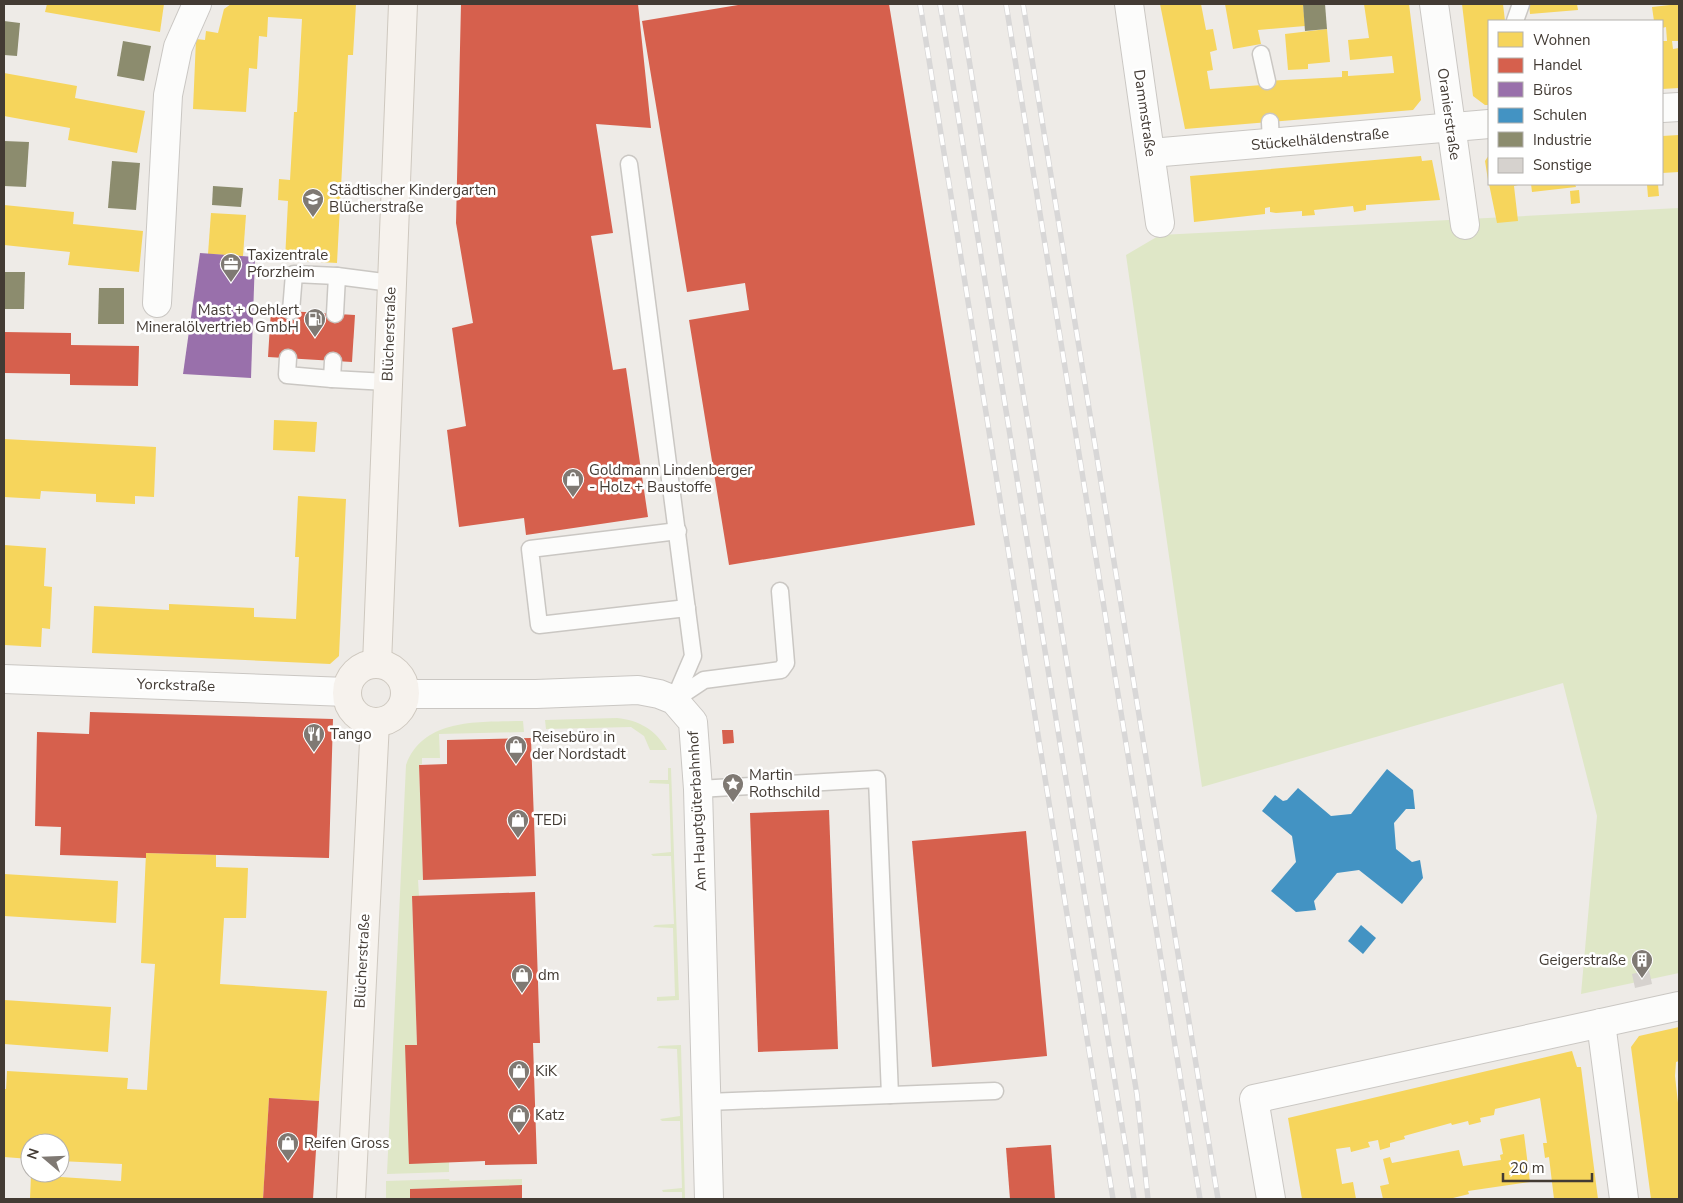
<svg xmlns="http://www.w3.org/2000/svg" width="1683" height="1203" font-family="'Nunito Sans',sans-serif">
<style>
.green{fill:#dfe7c7}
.homes{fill:#f6d55c}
.shops{fill:#d6604d}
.offices{fill:#9970ab}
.schools{fill:#4393c3}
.industry{fill:#8c8c6e}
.building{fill:#d6d2ce}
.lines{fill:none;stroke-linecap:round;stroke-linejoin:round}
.lane-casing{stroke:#cac7c3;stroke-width:19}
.street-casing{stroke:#cac7c3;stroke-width:30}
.secondary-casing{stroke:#cec8bf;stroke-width:30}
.lane{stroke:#fcfcfb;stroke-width:16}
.street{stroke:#fcfcfb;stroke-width:28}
.secondary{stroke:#f6f2ed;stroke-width:28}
.rail-casing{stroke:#d8d7d7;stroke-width:5.5}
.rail{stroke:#fff;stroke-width:4;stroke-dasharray:11;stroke-linecap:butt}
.labels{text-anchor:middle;stroke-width:5;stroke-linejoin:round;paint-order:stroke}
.street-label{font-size:15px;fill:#433b34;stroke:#fff}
.poi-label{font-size:15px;fill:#433b34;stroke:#fff;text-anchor:start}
</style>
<rect width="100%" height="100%" fill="#eeebe7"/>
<g class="green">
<polygon points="1679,208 1679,973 1581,994 1597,816 1563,683 1202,787 1126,255 1160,235"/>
<path d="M617,718c22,2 39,12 50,32h-17l-6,-14 -13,-9 -85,2 -1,-9z"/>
<path d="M523,721l1,11 -85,2 1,24h-18v6l-3,1 4,115h-5l1,16h-7l5,149h-11l43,117v10l-62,2 19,-409c17,-48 76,-43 117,-44z"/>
<polygon points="668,768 671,768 679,1000 657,1001 657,997 675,996 673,928 653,927 655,925 674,924 671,856 653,856 651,854 671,852 669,784 649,783 650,780 668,780"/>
<polygon points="681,1045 685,1199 682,1199 682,1192 663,1192 662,1190 682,1188 680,1121 662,1121 660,1119 680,1116 677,1049 657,1048 659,1046"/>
<polygon points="449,1179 450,1181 522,1179 522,1185 410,1189 410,1199 386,1199 386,1181"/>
</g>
<g class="homes">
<polygon points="47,4 164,4 160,32 45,12"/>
<polygon points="231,4 356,4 353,55 348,55 337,263 285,260 288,201 278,200 279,179 290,180 294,112 297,112 302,19 268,17 267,37 259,36 257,69 249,68 246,112 193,109 196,39 205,40 206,31 218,33 224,9"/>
<polygon points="1160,4 1201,4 1206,30 1213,29 1217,50 1210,52 1213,70 1207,71 1210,89 1262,85 1267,81 1342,77 1342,71 1348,71 1348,76 1394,73 1392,56 1350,60 1348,40 1369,38 1364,4 1409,4 1421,100 1413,110 1185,129"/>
<polygon points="1225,4 1303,4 1305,26 1258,30 1261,44 1233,49"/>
<polygon points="1462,4 1503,4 1505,21 1489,21 1489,105 1485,105 1473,96"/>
<polygon points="1529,4 1577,4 1578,10 1530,14"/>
<polygon points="1679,4 1679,41 1672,41 1673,49 1679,48 1679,88 1662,89 1662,41 1667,41 1666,27 1662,28 1662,21 1654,21 1652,7"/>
<polygon points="1327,29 1330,62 1308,64 1308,69 1288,70 1285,34"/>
<polygon points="4,73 77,86 75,98 145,111 137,153 68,140 70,128 4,116"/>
<polygon points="1679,135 1679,172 1662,173 1662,136"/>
<polygon points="1489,155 1489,180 1488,180 1485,161"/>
<polygon points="1421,156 1422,161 1432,160 1440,200 1366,205 1366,210 1354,212 1353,206 1314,210 1315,215 1302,216 1302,211 1276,213 1270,212 1270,207 1265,208 1265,214 1194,222 1190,176"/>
<polygon points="1489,184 1522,184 1514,186 1518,221 1497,223"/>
<polygon points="1531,184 1575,184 1576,187 1532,192"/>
<polygon points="1647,184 1658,184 1659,196 1648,197"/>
<polygon points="1579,190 1580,203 1571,204 1570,191"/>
<polygon points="4,205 74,212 73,224 143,231 139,272 68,265 70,252 4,245"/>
<polygon points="211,213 246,215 243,256 208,254"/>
<polygon points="274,420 317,422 315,452 273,450"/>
<polygon points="4,439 156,447 154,497 135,496 135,504 96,502 96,494 41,491 40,499 4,497"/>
<polygon points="298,496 346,499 339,656 330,664 92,653 94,606 169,610 169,604 254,608 254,617 296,619 299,557 295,557"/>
<polygon points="4,545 46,548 44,586 52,587 50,629 42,628 41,647 4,645"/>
<polygon points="146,853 216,855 216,867 248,868 246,918 224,918 220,984 327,991 319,1101 269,1098 263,1199 30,1199 31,1175 121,1181 122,1164 60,1161 60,1143 30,1143 30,1159 4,1157 4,1089 6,1089 7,1071 128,1078 127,1089 147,1090 155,964 141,963"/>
<polygon points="4,874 118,881 116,923 4,916"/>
<polygon points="4,1000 111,1007 108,1052 4,1044"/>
<polygon points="1679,1027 1679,1061 1676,1062 1675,1076 1679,1112 1679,1199 1651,1199 1631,1047 1639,1036"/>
<polygon points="1572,1051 1577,1067 1581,1067 1598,1199 1554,1199 1549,1157 1545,1158 1543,1143 1547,1143 1540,1098 1495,1109 1494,1115 1480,1118 1481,1122 1469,1125 1468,1121 1452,1125 1451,1123 1404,1136 1405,1139 1390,1143 1390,1147 1380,1150 1378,1140 1368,1142 1370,1147 1351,1152 1350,1147 1336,1149 1342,1184 1353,1182 1356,1199 1302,1199 1288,1118"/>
<polygon points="1524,1134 1530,1182 1468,1191 1469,1194 1449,1199 1383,1199 1380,1186 1389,1184 1383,1159 1390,1157 1392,1163 1459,1150 1463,1166 1501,1160 1500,1155 1503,1154 1500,1139"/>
</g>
<g class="shops">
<polygon points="461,4 638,4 651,128 596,124 613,233 591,236 613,370 626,368 648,517 526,535 524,518 459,527 447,430 466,426 452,328 473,323 456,223"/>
<polygon points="744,4 889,4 975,525 729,565 689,320 749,310 745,283 687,292 642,21"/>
<polygon points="271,310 355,315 352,362 268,357"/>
<polygon points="4,332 71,333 71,345 139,346 138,386 70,385 70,374 4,373"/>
<polygon points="90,712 333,719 329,858 146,853 146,858 60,855 61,827 35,826 37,732 89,734"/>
<polygon points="722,730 733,730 734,743 723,744"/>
<polygon points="531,738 536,876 423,880 419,765 447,764 447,740"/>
<polygon points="829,810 838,1049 758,1052 750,813"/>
<polygon points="1026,831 1047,1056 932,1067 912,841"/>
<polygon points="535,892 540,1043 533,1043 537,1164 485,1165 485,1161 409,1164 405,1045 417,1045 412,896"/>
<polygon points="269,1098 319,1101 313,1199 263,1199"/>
<polygon points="1051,1145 1055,1199 1010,1199 1006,1148"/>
<polygon points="522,1185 522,1199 410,1199 410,1189"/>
</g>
<polygon class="offices" points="200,253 255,257 251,378 183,374"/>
<g class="schools">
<polygon points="1387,769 1413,790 1415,809 1406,809 1394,823 1396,849 1412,862 1420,860 1423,878 1402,904 1359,870 1337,873 1314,901 1316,910 1296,912 1271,891 1296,862 1292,836 1262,811 1275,795 1283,801 1287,800 1298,788 1331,816 1351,814"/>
<polygon points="1361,925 1376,938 1363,954 1348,941"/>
</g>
<g class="industry">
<polygon points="1303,4 1325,4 1327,29 1305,31"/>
<polygon points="4,21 20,23 17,56 4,55"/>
<polygon points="123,41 151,46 144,81 117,76"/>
<polygon points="4,141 29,142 26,187 4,186"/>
<polygon points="112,161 140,163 136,210 108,208"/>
<polygon points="213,186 243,188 241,207 212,205"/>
<polygon points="4,272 25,272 24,309 4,309"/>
<polygon points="99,288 124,288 124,324 98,324"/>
</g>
<polygon class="building" points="1649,970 1652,984 1635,988 1632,974"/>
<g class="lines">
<g class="lane-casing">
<g id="lane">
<polyline points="1515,21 1521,4"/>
<polyline points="1261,54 1267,81"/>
<polyline points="1270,122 1271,143"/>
<polyline points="629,164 693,656 674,700"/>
<polyline points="291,311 294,274 337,276"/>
<polyline points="335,314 337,276 391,283"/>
<polyline points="288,358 287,375 332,379"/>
<polyline points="333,361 332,379 387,382"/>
<polyline points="678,531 530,549 539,625 687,608"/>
<polyline points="674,700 704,680 781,670 786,663 780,591"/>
<polyline points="698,789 877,779 890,1095"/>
<polyline points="707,1102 995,1091"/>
</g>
</g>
<g class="street-casing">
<g id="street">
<polyline points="1129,4 1160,223"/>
<polyline points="1434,4 1465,225"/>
<polyline points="1662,108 1679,107"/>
<polyline points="1151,153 1489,124"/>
<polyline points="157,303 168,95 178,47 197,4"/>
<polyline points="4,679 347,692"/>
<polyline points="405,694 536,694 638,690 659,694 674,700 693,722 698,789 709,1199"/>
<polyline points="1601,1023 1624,1199"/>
<polyline points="1271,1199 1254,1099 1679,1006"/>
</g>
</g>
<g class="secondary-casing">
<g id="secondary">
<polyline points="377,664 403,4"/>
<circle cx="376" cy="693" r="29"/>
<polyline points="351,1199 375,722"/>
</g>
</g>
<use href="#lane" class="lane"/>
<use href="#street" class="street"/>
<use href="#secondary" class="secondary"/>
<g class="rail-casing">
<g id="rail">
<polyline points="920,4 1113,1199"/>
<polyline points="940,4 1134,1199"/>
<polyline points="960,4 1137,1095 1148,1199"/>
<polyline points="1006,4 1200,1199"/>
<polyline points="1023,4 1218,1199"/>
</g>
</g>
<use href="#rail" class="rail"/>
</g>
<defs>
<g id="school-pin" transform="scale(1.125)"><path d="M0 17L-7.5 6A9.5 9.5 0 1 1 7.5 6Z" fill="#7f7973" stroke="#fff"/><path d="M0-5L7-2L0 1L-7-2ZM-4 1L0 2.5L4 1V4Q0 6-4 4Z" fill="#fff"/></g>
<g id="office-pin" transform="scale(1.125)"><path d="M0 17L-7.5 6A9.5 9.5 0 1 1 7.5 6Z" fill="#7f7973" stroke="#fff"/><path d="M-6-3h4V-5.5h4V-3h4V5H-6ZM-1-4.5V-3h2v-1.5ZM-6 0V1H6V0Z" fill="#fff"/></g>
<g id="fuel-pin" transform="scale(1.125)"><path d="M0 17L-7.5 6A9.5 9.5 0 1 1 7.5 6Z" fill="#7f7973" stroke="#fff"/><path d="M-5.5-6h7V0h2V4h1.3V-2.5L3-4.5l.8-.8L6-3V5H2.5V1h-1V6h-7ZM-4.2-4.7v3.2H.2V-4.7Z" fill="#fff"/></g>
<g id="shop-pin" transform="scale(1.125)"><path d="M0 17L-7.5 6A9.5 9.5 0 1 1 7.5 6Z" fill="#7f7973" stroke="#fff"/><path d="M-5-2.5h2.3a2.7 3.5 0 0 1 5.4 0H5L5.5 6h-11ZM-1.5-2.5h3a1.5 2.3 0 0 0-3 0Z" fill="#fff"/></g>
<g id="restaurant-pin" transform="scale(1.125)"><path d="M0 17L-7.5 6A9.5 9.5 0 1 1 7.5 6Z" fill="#7f7973" stroke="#fff"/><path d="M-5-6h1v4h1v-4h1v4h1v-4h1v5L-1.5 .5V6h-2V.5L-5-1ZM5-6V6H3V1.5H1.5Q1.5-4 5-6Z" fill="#fff"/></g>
<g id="sight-pin" transform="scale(1.125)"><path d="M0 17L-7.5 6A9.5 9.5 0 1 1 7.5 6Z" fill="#7f7973" stroke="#fff"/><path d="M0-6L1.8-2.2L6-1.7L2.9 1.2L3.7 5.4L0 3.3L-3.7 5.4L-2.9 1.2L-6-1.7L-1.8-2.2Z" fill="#fff"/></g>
<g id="building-pin" transform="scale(1.125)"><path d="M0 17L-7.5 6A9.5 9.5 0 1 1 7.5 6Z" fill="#7f7973" stroke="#fff"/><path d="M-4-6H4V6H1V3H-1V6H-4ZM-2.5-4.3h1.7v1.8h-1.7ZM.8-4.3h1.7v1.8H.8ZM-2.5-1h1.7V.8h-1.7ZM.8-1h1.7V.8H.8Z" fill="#fff"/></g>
</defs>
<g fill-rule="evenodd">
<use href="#school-pin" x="313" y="199"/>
<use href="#office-pin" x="231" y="264"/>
<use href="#fuel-pin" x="315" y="319"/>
<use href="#shop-pin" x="573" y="479"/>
<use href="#restaurant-pin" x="314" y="734"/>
<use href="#shop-pin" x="516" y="746"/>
<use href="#sight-pin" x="733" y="784"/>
<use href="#shop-pin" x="518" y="820"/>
<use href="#building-pin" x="1642" y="960"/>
<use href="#shop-pin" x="522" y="975"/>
<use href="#shop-pin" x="519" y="1071"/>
<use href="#shop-pin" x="519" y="1115"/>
<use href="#shop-pin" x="288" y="1143"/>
</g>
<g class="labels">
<g class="street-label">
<text transform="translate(1145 113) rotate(82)" y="5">Dammstraße</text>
<text transform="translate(1449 114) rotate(82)" y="5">Oranierstraße</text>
<text transform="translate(1320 139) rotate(-5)" y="5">Stückelhäldenstraße</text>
<text transform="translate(389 334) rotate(-88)" y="5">Blücherstraße</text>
<text transform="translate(176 685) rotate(2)" y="5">Yorckstraße</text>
<text transform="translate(697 811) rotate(-93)" y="5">Am Hauptgüterbahnhof</text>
<text transform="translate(362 961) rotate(-87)" y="5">Blücherstraße</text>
</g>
<g class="poi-label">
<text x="329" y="195">Städtischer Kindergarten<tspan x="329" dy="17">Blücherstraße</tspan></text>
<text x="247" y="260">Taxizentrale<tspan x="247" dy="17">Pforzheim</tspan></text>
<text x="299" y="315" text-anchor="end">Mast + Oehlert<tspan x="299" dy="17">Mineralölvertrieb GmbH</tspan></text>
<text x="589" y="475">Goldmann Lindenberger<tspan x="589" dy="17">- Holz + Baustoffe</tspan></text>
<text x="330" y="739">Tango</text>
<text x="532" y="742">Reisebüro in<tspan x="532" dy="17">der Nordstadt</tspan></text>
<text x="749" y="780">Martin<tspan x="749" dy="17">Rothschild</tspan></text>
<text x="534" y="825">TEDi</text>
<text x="1626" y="965" text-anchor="end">Geigerstraße</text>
<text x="538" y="980">dm</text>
<text x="535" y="1076">KiK</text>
<text x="535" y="1120">Katz</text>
<text x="304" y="1148">Reifen Gross</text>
</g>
</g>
<rect width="1683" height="1203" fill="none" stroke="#433b34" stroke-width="10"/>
<rect x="1488" y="20" width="175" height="165" fill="#ffffff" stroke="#b4b1ae"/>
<rect x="1498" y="32" width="25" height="15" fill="#f6d55c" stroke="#b4b1ae"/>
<text x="1533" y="45" font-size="15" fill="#433b34">Wohnen</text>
<rect x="1498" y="58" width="25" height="15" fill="#d6604d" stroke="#b4b1ae"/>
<text x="1533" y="70" font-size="15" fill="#433b34">Handel</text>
<rect x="1498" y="82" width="25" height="15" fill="#9970ab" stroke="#b4b1ae"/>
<text x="1533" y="95" font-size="15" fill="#433b34">Büros</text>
<rect x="1498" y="108" width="25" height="15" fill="#4393c3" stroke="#b4b1ae"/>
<text x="1533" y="120" font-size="15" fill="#433b34">Schulen</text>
<rect x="1498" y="132" width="25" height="15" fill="#8c8c6e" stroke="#b4b1ae"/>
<text x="1533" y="145" font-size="15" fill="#433b34">Industrie</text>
<rect x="1498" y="158" width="25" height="15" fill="#d6d2ce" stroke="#b4b1ae"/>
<text x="1533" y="170" font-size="15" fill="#433b34">Sonstige</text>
<g transform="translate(45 1158) rotate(289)"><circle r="24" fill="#ffffff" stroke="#b4b1ae"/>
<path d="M0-4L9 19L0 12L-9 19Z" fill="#7f7973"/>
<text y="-8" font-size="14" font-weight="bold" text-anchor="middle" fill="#433b34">N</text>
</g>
<path d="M1503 1173v8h89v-8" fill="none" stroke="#433b34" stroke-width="2.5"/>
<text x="1510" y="1173" font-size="15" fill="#433b34" stroke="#ffffff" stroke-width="4" paint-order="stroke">20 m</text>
</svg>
